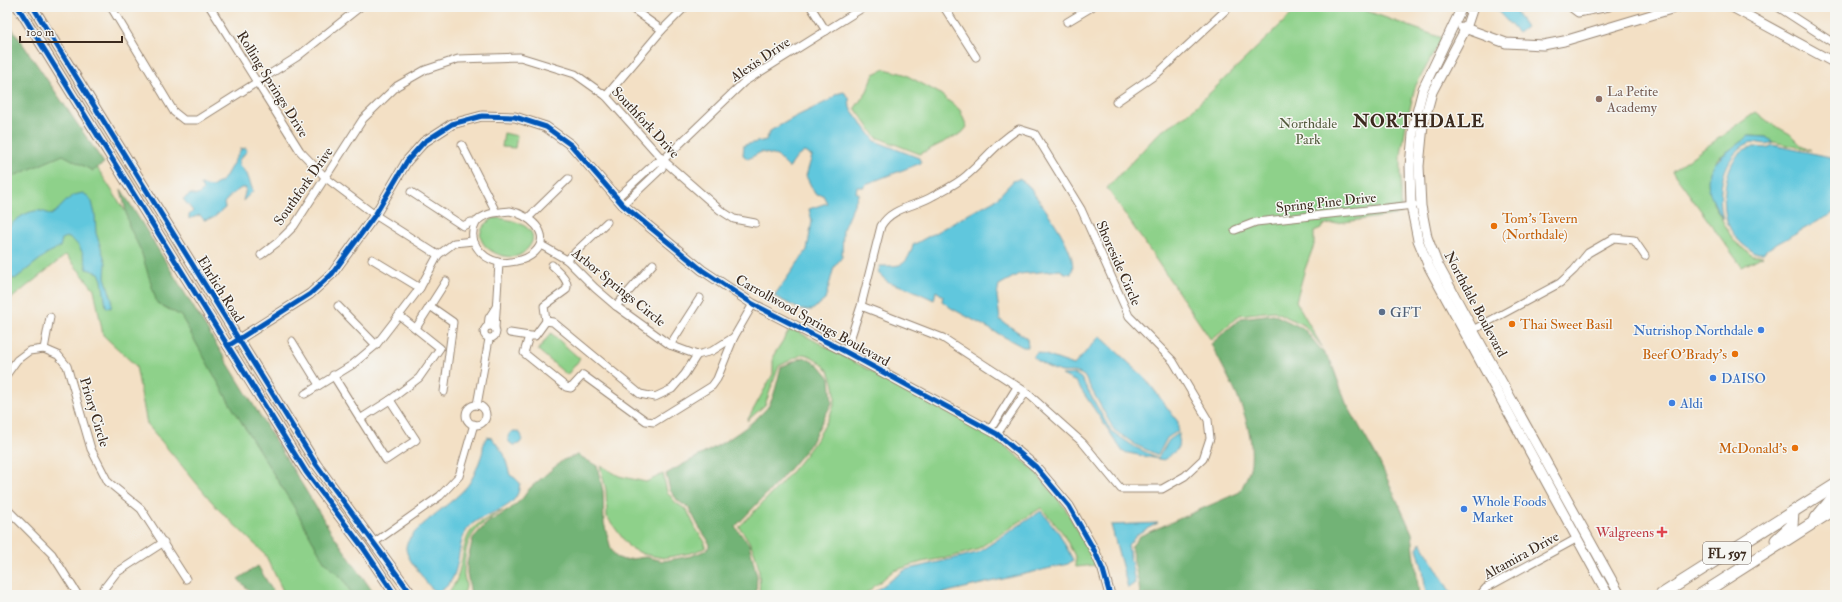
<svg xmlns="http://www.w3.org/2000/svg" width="1842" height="602" font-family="'IM FELL Double Pica',serif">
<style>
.green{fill:#8ed18a;stroke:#647e54}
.forest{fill:#72b376;stroke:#566e4a}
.water{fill:#61c7dd;stroke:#4e787e}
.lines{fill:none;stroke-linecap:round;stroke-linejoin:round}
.street-casing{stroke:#978572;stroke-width:9}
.secondary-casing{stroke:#978572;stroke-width:11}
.primary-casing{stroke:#978572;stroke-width:13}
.street{stroke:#fff;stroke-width:7}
.secondary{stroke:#fff;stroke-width:9}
.primary{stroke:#fff;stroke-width:11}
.cycleway-casing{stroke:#f6f6f2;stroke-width:8}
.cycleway{stroke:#0057b8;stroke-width:5}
.education-dot{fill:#8d6e63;stroke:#f6f6f2;stroke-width:1.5}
.food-dot{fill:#e8710a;stroke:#f6f6f2;stroke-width:1.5}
.service-dot{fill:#5c6f8a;stroke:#f6f6f2;stroke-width:1.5}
.shop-dot{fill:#3f7fe0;stroke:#f6f6f2;stroke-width:1.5}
.health-dot{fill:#e0444e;stroke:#f6f6f2;stroke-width:1.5}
.labels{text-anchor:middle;stroke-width:3;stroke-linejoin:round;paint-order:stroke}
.shield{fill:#f6f6f2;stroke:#73675e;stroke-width:1}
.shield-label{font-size:13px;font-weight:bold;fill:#3b2a1e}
.street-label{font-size:14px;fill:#3b2a1e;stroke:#f6f6f2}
.education-label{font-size:14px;fill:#785e54;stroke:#f6f6f2;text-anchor:start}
.park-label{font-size:14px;fill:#545c3e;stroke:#f6f6f2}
.food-label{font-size:14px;fill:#c56008;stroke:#f6f6f2;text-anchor:start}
.service-label{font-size:14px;fill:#4e5e75;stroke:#f6f6f2;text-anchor:start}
.shop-label{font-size:14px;fill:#366cbe;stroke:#f6f6f2;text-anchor:start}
.health-label{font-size:14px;fill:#be3a42;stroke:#f6f6f2;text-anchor:end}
.district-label{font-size:18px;font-weight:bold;letter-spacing:1px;fill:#3b2a1e;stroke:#f6f6f2}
</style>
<rect width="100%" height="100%" fill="#f6f6f2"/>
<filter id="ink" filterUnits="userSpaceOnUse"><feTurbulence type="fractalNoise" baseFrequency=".025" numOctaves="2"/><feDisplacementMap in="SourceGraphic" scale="8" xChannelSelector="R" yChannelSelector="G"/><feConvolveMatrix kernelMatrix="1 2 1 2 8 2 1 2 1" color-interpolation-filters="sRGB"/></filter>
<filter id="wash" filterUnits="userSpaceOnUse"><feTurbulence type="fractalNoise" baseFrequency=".012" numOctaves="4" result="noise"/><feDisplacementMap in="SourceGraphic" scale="16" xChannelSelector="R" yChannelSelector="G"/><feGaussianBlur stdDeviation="0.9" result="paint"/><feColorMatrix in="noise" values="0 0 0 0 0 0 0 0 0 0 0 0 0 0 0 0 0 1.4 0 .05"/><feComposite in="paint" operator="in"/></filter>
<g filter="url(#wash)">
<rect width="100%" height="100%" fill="#f3e0c5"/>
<g class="green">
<polygon points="1299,7 1365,7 1364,10 1442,38 1415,87 1406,125 1401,155 1401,214 1323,225 1321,229 1314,232 1314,245 1305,269 1296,301 1322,347 1305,326 1274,311 1240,315 1211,340 1107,188 1159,133 1189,113"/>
<polygon points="885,69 904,74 939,93 960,110 967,127 962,133 920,154 876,137 855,108 867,91 874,74"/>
<path d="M52,99c108,162 209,329 309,496h-76l-20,-41 -47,-45 -71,-85 -11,-58 -33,-31 -9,-46 -28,-34 -59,47v-171z"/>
<polygon points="1756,112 1770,123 1790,134 1801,145 1811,150 1773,142 1766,137 1749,136 1717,159 1713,203 1733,240 1752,256 1763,256 1742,267 1672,171"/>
<polygon points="504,133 517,136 515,148 502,147"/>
<path d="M494,218c19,0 56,12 29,35 -17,14 -66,-14 -29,-35z"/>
<path d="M791,328l203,109 39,32 32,39 32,57 -21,2 -1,-4 1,-5 -14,-26 -21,-24 -65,42 -25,7 -29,5 -29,9 -29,24h-105c2,-29 -2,-45 -20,-68 34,-35 78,-76 95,-122 3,-9 -1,-28 -6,-35 -6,-7 -16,-15 -25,-16l-24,12 -14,39 -18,16 26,-47v-18z"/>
<polygon points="551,333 580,359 567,375 538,350"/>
<polygon points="600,465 619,476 646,482 663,474 667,492 676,503 687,510 696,529 705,542 705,548 691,553 663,558 643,554 629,547 607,517 606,490"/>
<path d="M503,511c-29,16 -38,26 -39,60 -1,5 2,10 2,15 0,3 -2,6 -3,9h-15c2,-7 7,-10 9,-16 12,-41 1,-49 46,-68z"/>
</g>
<g class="forest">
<polygon points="7,21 104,163 93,171 63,155 7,179"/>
<polygon points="121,189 330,530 375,595 352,595 344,580 324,561 294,507 229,402 181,316 157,303 141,251 129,226"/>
<path d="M1273,314l31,15 27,33 15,41 33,58 33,72 7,62h-279l-1,-10 -8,-38 9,-11 100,-44c4,-9 10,-20 11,-29 4,-43 -22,-83 -40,-119l30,-26z"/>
<path d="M804,357l16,9 10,12 2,25 -23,43 -30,35 -44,46 14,17 8,32 -1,19h-285l-4,-22v-10l6,-25 14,-15 22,-13 13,-11 8,-11 33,-28 15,-5 19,11 6,25 1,32 7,26 5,8 8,3 22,-3 17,4 28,-5 16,-6 2,-4 -1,-6 -9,-13 -10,-19 -11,-7 -8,-11 -4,-16c34,-20 74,-36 101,-66 7,-8 11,-30 14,-41z"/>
<polygon points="258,566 275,595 253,595 238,579"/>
</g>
<g class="water">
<polygon points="1494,7 1513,7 1526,27 1518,33"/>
<polygon points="844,92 849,98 850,108 875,141 919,158 921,163 866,184 864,187 857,187 856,193 859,193 843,229 842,257 834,267 825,300 812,310 801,310 774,296 807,250 812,221 809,209 827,203 823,195 815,194 806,176 812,156 804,152 797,157 789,168 777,156 761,152 748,159 743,155 744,145 766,140 770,131 795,117 830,100 836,94"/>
<path d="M1749,136l17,1 7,5c-10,5 -16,-2 -24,1 -26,11 -33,51 -26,76 -29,-46 -13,-55 26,-83z"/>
<path d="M1773,145l62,13v54l-64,35 -8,6h-9c-10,-7 -20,-15 -25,-27 -9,-19 -5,-62 13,-75 14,-9 19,1 31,-6z"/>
<path d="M246,148l1,3 -8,9v5l8,9 6,17 -10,10 3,-13h-5l-10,7 -7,8 1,5 -12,10 -9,2 -4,-5 -11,4v-4l4,-4 -10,-12 8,-5c5,3 8,1 12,-4l-3,-5 12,2 12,-8 17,-30z"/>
<path d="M1019,179l8,5c12,17 55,70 44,90l-6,-1 -5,-3 -41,4 -20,11 -2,11 3,24 27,18 1,9h-5l-72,-39 -9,-7 1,-5 -7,-5 -2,9 -26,-12 -20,-6 -10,-9 2,-7c22,0 26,1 33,-21l83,-46 17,-18z"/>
<path d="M83,193l6,4 3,5 3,12 1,19 10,30 -1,14 7,23 -1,8 -5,-1 -4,-27 -3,-7 -12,-4c-3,-14 -6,-26 -20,-32l-5,2 -2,8 -12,6 -33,26 -4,-1 -4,4v-53c7,-9 22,-20 34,-18 3,0 7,3 10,4 13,-8 15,-20 32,-22z"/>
<path d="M1100,336l46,43 32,43v9l-11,7 -9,17 -22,-10 -22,-15 -30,-54c-10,-6 -13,-3 -22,-4 -9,-2 -24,-9 -29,-16l4,-4 37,13z"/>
<polygon points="1075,374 1081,378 1111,431 1135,447 1158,458 1169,440 1179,433 1178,449 1164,460 1123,452 1076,382 1062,375"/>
<circle cx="515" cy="438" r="7"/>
<path d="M487,437l5,1 12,16 6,21 5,3 5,5c-1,4 -1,9 -3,12 -9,19 -41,17 -52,38 -10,20 -3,48 -27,59 -10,-4 -15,-15 -22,-24 -4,-5 -9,-12 -10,-19 -2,-18 53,-48 64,-67 5,-8 9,-19 12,-28 2,-7 0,-11 5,-17z"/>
<polygon points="1041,511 1059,533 1073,560 1068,564 934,595 870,595 905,570 977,553"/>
<polygon points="1158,523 1139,533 1128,545 1135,583 1128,588 1111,525"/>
<polygon points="1421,542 1452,595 1426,595 1423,570 1417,548"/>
</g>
</g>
<g filter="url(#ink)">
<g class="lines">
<g class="street-casing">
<g id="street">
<polyline points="111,7 174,112 184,120 197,120 297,57 360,7"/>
<polyline points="210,7 300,151 326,178 375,215 438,255"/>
<polyline points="630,7 662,30"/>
<polyline points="811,7 826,31"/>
<polyline points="944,7 976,57"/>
<polyline points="1570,7 1578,13 1609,7"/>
<polyline points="1778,7 1835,44"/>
<polyline points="1067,22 1092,7"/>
<polyline points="606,96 662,30 685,7"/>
<polyline points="1116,102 1158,73 1229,7"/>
<polyline points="462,145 496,212"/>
<polyline points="411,192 463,226 471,222 476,222"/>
<polyline points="617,198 655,163 663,160 744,82 864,7"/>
<polyline points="623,205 662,168 663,160"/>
<path d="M510,211c17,3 44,22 25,41 -5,5 -12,8 -19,9 -5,1 -13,3 -18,1 -17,-4 -32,-22 -22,-39 6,-10 23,-11 34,-12z"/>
<polyline points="529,217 568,179"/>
<polyline points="1235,230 1256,222 1414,205"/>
<polyline points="541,245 567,260 595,288 616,306 670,345 697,355 712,351 734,337 753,304"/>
<polyline points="261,255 278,242 294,226 363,119 397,86 425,70 458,59 520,57 575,74 606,96 663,160 720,210 734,219 755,223"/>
<polyline points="372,259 420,288"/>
<polyline points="567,260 607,222"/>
<polyline points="338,306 376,345"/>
<polyline points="430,306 453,322 444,392"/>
<polyline points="616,306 653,264"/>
<path d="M546,321l-2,-15 22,-16c5,-9 -8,-19 -14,-25"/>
<circle cx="490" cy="332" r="6"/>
<polyline points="488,326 489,318 496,307"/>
<polyline points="416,328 446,281"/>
<polyline points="495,328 499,263"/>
<polyline points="1469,332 1560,283 1574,270 1588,253 1614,238 1634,240 1645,256"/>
<polyline points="510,333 529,336"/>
<polyline points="292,341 319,385"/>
<polyline points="670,345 700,298"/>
<polyline points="44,349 50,317"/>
<path d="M846,352l15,-46 20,-80c11,-19 34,-19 52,-30 11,-6 24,-12 34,-21 18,-15 31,-34 52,-46l16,5 46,75 48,107 44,45 35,59 2,18 -7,21 -18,17 -23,13h-41l-38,-46 -57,-51 -83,-54 -82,-32"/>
<polyline points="697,355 685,374 672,389 655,397 640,394 553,322 546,321 535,336 529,336 524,353 566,387 571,388 583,375 646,421 654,422 712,386 717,379 734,337"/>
<polyline points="7,374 17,360 29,351 44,349 58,355 67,366 91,449 108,482 141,509 186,579"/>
<polyline points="333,375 386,460 416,440 390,400"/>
<polyline points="305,394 352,365 376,345 420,288 438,255 454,243 473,241"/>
<polyline points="477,405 489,339"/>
<circle cx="476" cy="415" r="10"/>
<polyline points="360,419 390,400 419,378 440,348 400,316"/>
<polyline points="990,430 1017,387"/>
<polyline points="997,434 1026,392"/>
<polyline points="7,509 52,554 78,595"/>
<polyline points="375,542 440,496 459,476 474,424"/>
<polyline points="99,595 116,573 164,542"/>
<polyline points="1480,595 1486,588 1576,539"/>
</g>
</g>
<g class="secondary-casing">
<g id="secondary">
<polyline points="18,7 306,472 364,549 395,595"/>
<polyline points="33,7 316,464 412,595"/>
<polyline points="1462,7 1423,89 1414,124 1410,166 1411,205 1418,240 1429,267 1608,595"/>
<polyline points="1473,7 1466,28 1432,92 1423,125 1419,166 1421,206 1427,237 1437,263 1473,330 1620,595"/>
<polyline points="1732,7 1835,63"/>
<polyline points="1462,27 1506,43 1543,45 1564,41 1678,7"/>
<polyline points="228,346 310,294 332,274 375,215 407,161 424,142 452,124 482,116 515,117 546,127 571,145 623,205 702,270 753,304 846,352 997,434 1036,467 1069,506 1094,550 1103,570 1110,595"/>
</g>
</g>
<g class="primary-casing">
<g id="primary">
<polyline points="1816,518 1835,495"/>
<polyline points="1776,540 1792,525 1793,512"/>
<polyline points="1661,595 1835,485"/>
<polyline points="1700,595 1835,509"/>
</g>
</g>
<use href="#street" class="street"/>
<use href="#secondary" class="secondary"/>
<use href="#primary" class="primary"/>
<g class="cycleway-casing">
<g id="cycleway">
<polyline points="18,7 306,472 364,549 395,595"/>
<polyline points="33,7 316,464 412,595"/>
<polyline points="228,346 310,294 332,274 375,215 407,161 424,142 452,124 482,116 515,117 546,127 571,145 623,205 702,270 753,304 846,352 997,434 1036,467 1069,506 1094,550 1103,570 1110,595"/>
</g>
</g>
<use href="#cycleway" class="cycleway"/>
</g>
</g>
<circle class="education-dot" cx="1599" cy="99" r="4"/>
<g class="food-dot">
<circle cx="1494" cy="226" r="4"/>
<circle cx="1512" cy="324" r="4"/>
<circle cx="1735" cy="354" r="4"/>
<circle cx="1795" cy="448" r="4"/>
</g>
<circle class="service-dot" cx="1382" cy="312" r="4"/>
<g class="shop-dot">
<circle cx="1761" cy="330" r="4"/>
<circle cx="1713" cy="378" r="4"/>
<circle cx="1672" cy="403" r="4"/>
<circle cx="1464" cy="509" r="4"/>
</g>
<path class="health-dot" d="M1660 526h4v4h4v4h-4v4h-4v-4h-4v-4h4z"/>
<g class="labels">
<rect class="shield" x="1703" y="542" width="48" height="22" rx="3"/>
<g class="shield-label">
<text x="1727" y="558">FL 597</text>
</g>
<g class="street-label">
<text transform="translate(760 59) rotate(-34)" y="5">Alexis Drive</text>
<text transform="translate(273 84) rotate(58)" y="5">Rolling Springs Drive</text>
<text transform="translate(646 122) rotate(47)" y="5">Southfork Drive</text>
<text transform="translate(303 186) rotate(-55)" y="5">Southfork Drive</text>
<text transform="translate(1326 202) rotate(-6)" y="5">Spring Pine Drive</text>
<text transform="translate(1119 263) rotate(66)" y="5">Shoreside Circle</text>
<text transform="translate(619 287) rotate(39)" y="5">Arbor Springs Circle</text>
<text transform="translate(221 289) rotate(58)" y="5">Ehrlich Road</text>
<text transform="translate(1476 304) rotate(62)" y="5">Northdale Boulevard</text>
<text transform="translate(813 320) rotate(29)" y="5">Carrollwood Springs Boulevard</text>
<text transform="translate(95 412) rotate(73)" y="5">Priory Circle</text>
<text transform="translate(1521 555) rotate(-29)" y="5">Altamira Drive</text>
</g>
<g class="education-label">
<text x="1607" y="96">La Petite<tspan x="1607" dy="16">Academy</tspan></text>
</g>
<g class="park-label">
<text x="1308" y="128">Northdale<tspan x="1308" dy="16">Park</tspan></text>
</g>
<g class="food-label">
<text x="1502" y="223">Tom's Tavern<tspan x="1502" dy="16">(Northdale)</tspan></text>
<text x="1520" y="329">Thai Sweet Basil</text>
<text x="1727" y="359" text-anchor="end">Beef O'Brady's</text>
<text x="1787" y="453" text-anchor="end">McDonald's</text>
</g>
<g class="service-label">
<text x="1390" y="317">GFT</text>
</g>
<g class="shop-label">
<text x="1753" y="335" text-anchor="end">Nutrishop Northdale</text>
<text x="1721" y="383">DAISO</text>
<text x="1680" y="408">Aldi</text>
<text x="1472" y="506">Whole Foods<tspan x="1472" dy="16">Market</tspan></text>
</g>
<g class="health-label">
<text x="1654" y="537">Walgreens</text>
</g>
<g class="district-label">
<text x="1419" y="127">NORTHDALE</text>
</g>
</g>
<rect width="1842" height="602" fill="none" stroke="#f6f6f2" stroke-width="24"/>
<path d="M20 36v6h102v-6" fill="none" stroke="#3b2a1e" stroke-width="2"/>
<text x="26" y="36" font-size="12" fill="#3b2a1e" stroke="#f6f6f2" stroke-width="3" paint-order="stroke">100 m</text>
</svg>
